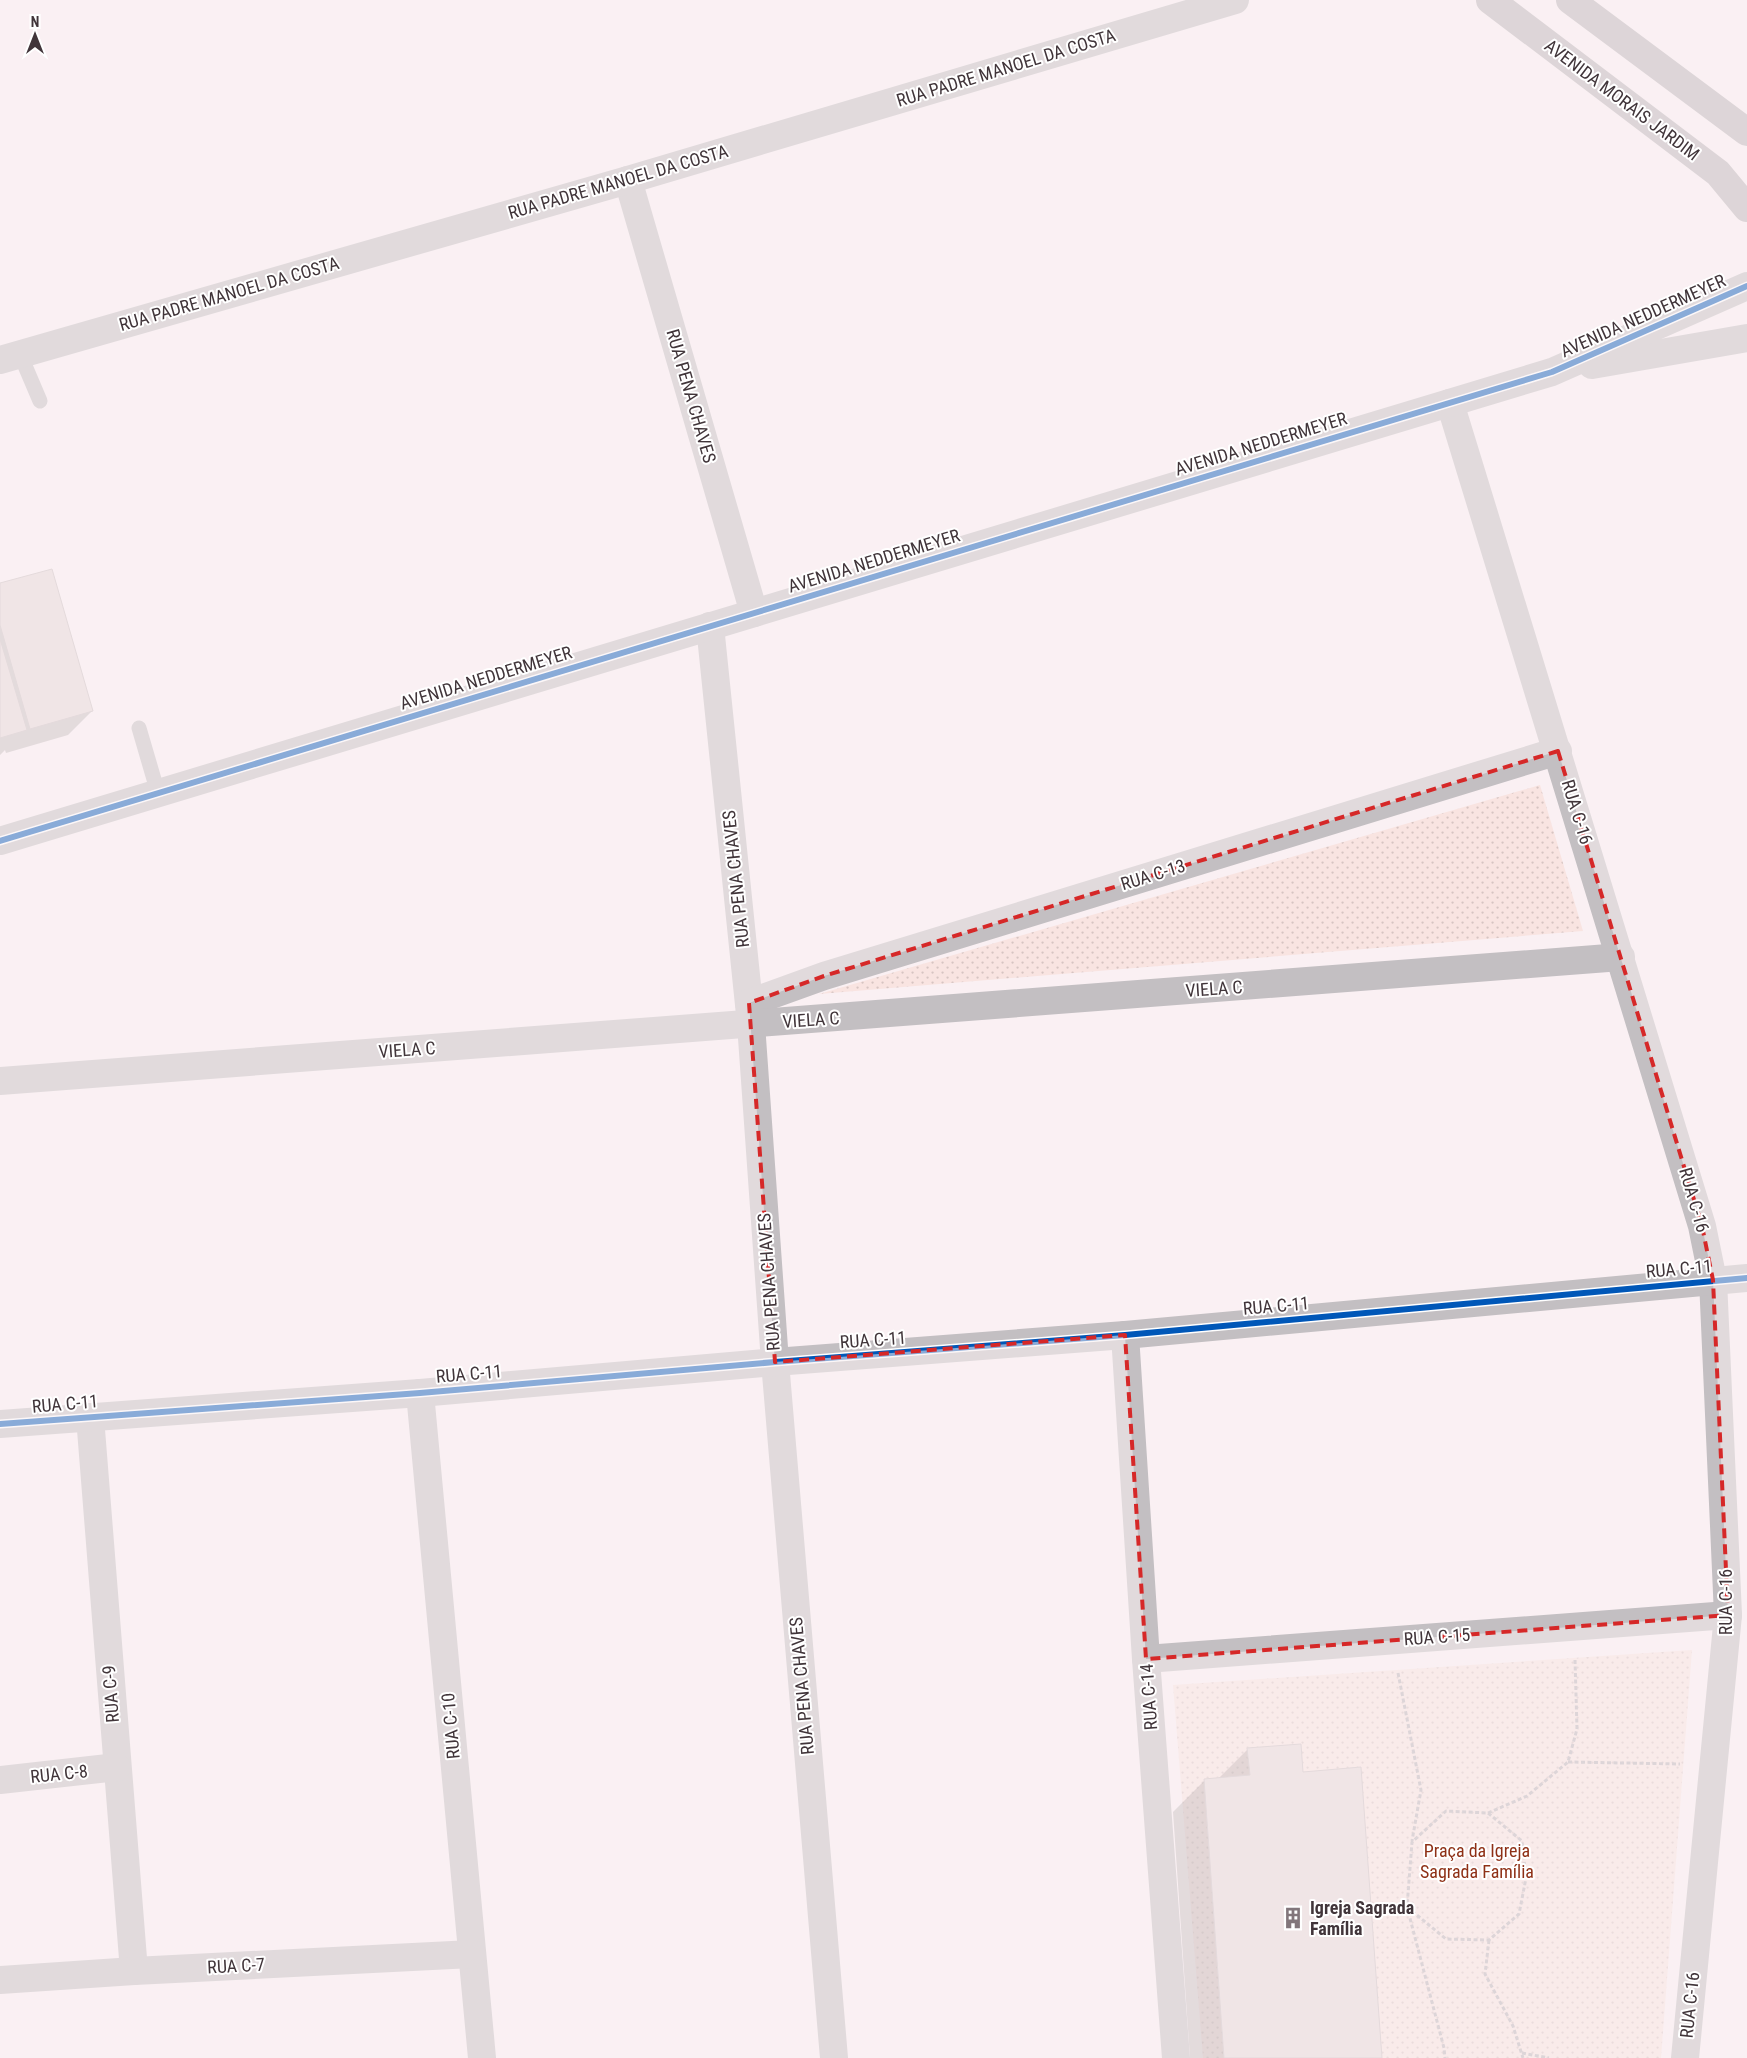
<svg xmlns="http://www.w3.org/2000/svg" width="1747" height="2058" font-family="'Roboto Condensed',sans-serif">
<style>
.park{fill:url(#park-dots)}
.shadow{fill:#0003}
.building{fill:#e5d7d8;stroke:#cabfc0}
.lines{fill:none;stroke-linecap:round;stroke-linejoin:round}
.path{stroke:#bab4b8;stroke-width:3;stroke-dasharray:4 2.5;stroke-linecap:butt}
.service{stroke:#c3bfc2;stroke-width:15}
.minor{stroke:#c3bfc2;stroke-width:28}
.tertiary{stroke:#c3bfc2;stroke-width:28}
.secondary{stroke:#bab4b8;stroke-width:28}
.cycleway-casing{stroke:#fff;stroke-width:9}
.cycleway{stroke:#0057b8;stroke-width:6}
.marked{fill:none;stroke:#d62828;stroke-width:4;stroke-dasharray:10 6;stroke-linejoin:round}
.labels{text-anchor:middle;stroke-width:4;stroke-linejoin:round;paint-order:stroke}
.street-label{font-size:18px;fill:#41353a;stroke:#fff}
.park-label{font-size:18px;fill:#8e3016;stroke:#fff}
.poi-label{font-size:18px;font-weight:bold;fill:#41353a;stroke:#fff;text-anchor:start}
</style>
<defs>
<pattern id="park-dots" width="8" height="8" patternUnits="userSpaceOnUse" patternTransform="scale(1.25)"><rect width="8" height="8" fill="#f9e4e1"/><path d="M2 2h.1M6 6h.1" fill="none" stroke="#d7c4c2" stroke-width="1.8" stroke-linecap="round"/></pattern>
</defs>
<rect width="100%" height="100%" fill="#faf0f3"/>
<g class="park">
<polygon points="1540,785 1583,931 819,994"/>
<polygon points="1692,1650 1661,2058 1203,2058 1173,1685"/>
</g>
<g class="shadow">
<polygon points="0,585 92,711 68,735 6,753 5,750 0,755"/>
<polygon points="1248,1749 1301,1773 1380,2058 1190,2058 1173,1812 1205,1780 1218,1779"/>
</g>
<g class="building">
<polygon points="52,569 93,711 30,729 0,625 0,583"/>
<polygon points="0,639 27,730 0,738"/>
<polygon points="1301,1744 1303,1772 1361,1767 1382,2058 1224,2058 1204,1779 1250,1775 1247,1748"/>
</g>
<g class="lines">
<g class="path">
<polyline points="1398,1673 1421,1790 1412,1841"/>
<polyline points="1568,1762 1680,1764"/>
<polyline points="1488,1813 1527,1796 1568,1762 1577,1729 1575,1660"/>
<polyline points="1407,1907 1446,1939 1489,1940 1519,1914 1526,1878 1522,1841 1488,1813 1446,1811 1412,1842 1407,1907 1444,2048 1445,2058"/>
<polyline points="1489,1940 1485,1974 1513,2026 1523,2058"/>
<polyline points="1522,2053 1549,2058"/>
</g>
<g class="service">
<polyline points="20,354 40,401"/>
<polyline points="139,728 158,793"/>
</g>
<g class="minor">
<polyline points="628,180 754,613"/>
<polyline points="0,360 628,180 1235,0"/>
<polyline points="1450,403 1702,1226 1713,1280 1728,1615 1685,2058"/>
<polyline points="710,626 751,1024 775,1362 834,2058"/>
<polyline points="749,1003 824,976 1558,751"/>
<polyline points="0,1081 1621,957"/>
<polyline points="1125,1335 1146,1659 1176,2058"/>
<polyline points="420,1393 482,2058"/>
<polyline points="90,1417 134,1971"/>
<polyline points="0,1424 420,1393 775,1362 1125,1335 1747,1278"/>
<polyline points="1146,1659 1728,1615"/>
<polyline points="0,1780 117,1767"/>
<polyline points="0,1980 134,1971 472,1954"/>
</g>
<g class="tertiary">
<polyline points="1592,365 1747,338"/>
<polyline points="0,841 1552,372 1747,286"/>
</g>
<g class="secondary">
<polyline points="1490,0 1718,173 1747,208"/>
<polyline points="1570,0 1747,132"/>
</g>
<g class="cycleway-casing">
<g id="cycleway">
<polyline points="0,841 1552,372 1747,286"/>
<polyline points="0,1424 420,1393 775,1362 1125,1335 1747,1278"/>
</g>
</g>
<use href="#cycleway" class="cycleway"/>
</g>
<path d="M0 0H1747V2058H0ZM1558,751l144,475 11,54 15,335 -582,44 -21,-324 -350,27 -26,-359 75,-27z" fill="#faf0f3" fill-opacity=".55" fill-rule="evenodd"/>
<path class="marked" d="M1558,751l144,475 11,54 15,335 -582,44 -21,-324 -350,27 -26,-359 75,-27z"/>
<defs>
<g id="building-bare" transform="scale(1.725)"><path d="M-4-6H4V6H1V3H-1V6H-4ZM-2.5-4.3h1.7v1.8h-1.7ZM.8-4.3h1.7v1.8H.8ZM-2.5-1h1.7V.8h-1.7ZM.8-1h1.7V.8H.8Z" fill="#82767b" stroke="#fff" stroke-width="2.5" paint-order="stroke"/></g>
</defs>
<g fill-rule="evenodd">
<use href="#building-bare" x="1293" y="1918"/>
</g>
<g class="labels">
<g class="street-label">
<text transform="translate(1006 68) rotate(-17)" y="6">RUA PADRE MANOEL DA COSTA</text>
<text transform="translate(1622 100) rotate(37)" y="6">AVENIDA MORAIS JARDIM</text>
<text transform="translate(618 182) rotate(-16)" y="6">RUA PADRE MANOEL DA COSTA</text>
<text transform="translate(229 294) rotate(-16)" y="6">RUA PADRE MANOEL DA COSTA</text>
<text transform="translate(1643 316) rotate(-24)" y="6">AVENIDA NEDDERMEYER</text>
<text transform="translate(691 396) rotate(74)" y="6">RUA PENA CHAVES</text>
<text transform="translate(1261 444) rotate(-17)" y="6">AVENIDA NEDDERMEYER</text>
<text transform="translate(874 561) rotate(-17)" y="6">AVENIDA NEDDERMEYER</text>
<text transform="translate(486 678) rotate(-17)" y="6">AVENIDA NEDDERMEYER</text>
<text transform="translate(1577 812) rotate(73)" y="6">RUA C-16</text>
<text transform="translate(1153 875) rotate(-17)" y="6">RUA C-13</text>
<text transform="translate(736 879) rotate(-96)" y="6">RUA PENA CHAVES</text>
<text transform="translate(1214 989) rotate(-4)" y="6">VIELA C</text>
<text transform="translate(811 1020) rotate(-4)" y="6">VIELA C</text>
<text transform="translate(407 1050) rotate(-4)" y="6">VIELA C</text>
<text transform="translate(1694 1200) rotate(74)" y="6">RUA C-16</text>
<text transform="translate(1679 1269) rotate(-5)" y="6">RUA C-11</text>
<text transform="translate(769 1282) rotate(-94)" y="6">RUA PENA CHAVES</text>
<text transform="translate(1276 1306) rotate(-5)" y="6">RUA C-11</text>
<text transform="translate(873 1340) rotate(-4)" y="6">RUA C-11</text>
<text transform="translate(469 1374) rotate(-5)" y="6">RUA C-11</text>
<text transform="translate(65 1404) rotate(-5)" y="6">RUA C-11</text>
<text transform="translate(1726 1602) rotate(-90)" y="6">RUA C-16</text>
<text transform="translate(1437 1637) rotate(-4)" y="6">RUA C-15</text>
<text transform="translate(802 1686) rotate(-95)" y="6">RUA PENA CHAVES</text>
<text transform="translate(111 1694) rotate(-94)" y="6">RUA C-9</text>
<text transform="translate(1149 1697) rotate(-94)" y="6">RUA C-14</text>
<text transform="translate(451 1726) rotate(-95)" y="6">RUA C-10</text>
<text transform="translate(59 1774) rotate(-6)" y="6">RUA C-8</text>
<text transform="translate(236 1966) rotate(-3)" y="6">RUA C-7</text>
<text transform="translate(1690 2005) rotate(-84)" y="6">RUA C-16</text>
</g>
<g class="park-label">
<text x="1477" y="1857">Praça da Igreja<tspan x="1477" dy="21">Sagrada Família</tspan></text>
</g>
<g class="poi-label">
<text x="1310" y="1914">Igreja Sagrada<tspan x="1310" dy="21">Família</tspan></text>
</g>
</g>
<g transform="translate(35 35)" stroke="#ffffff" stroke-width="4" paint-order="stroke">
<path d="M0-4L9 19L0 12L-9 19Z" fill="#41353a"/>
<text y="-8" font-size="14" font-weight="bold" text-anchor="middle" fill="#41353a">N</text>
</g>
</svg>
